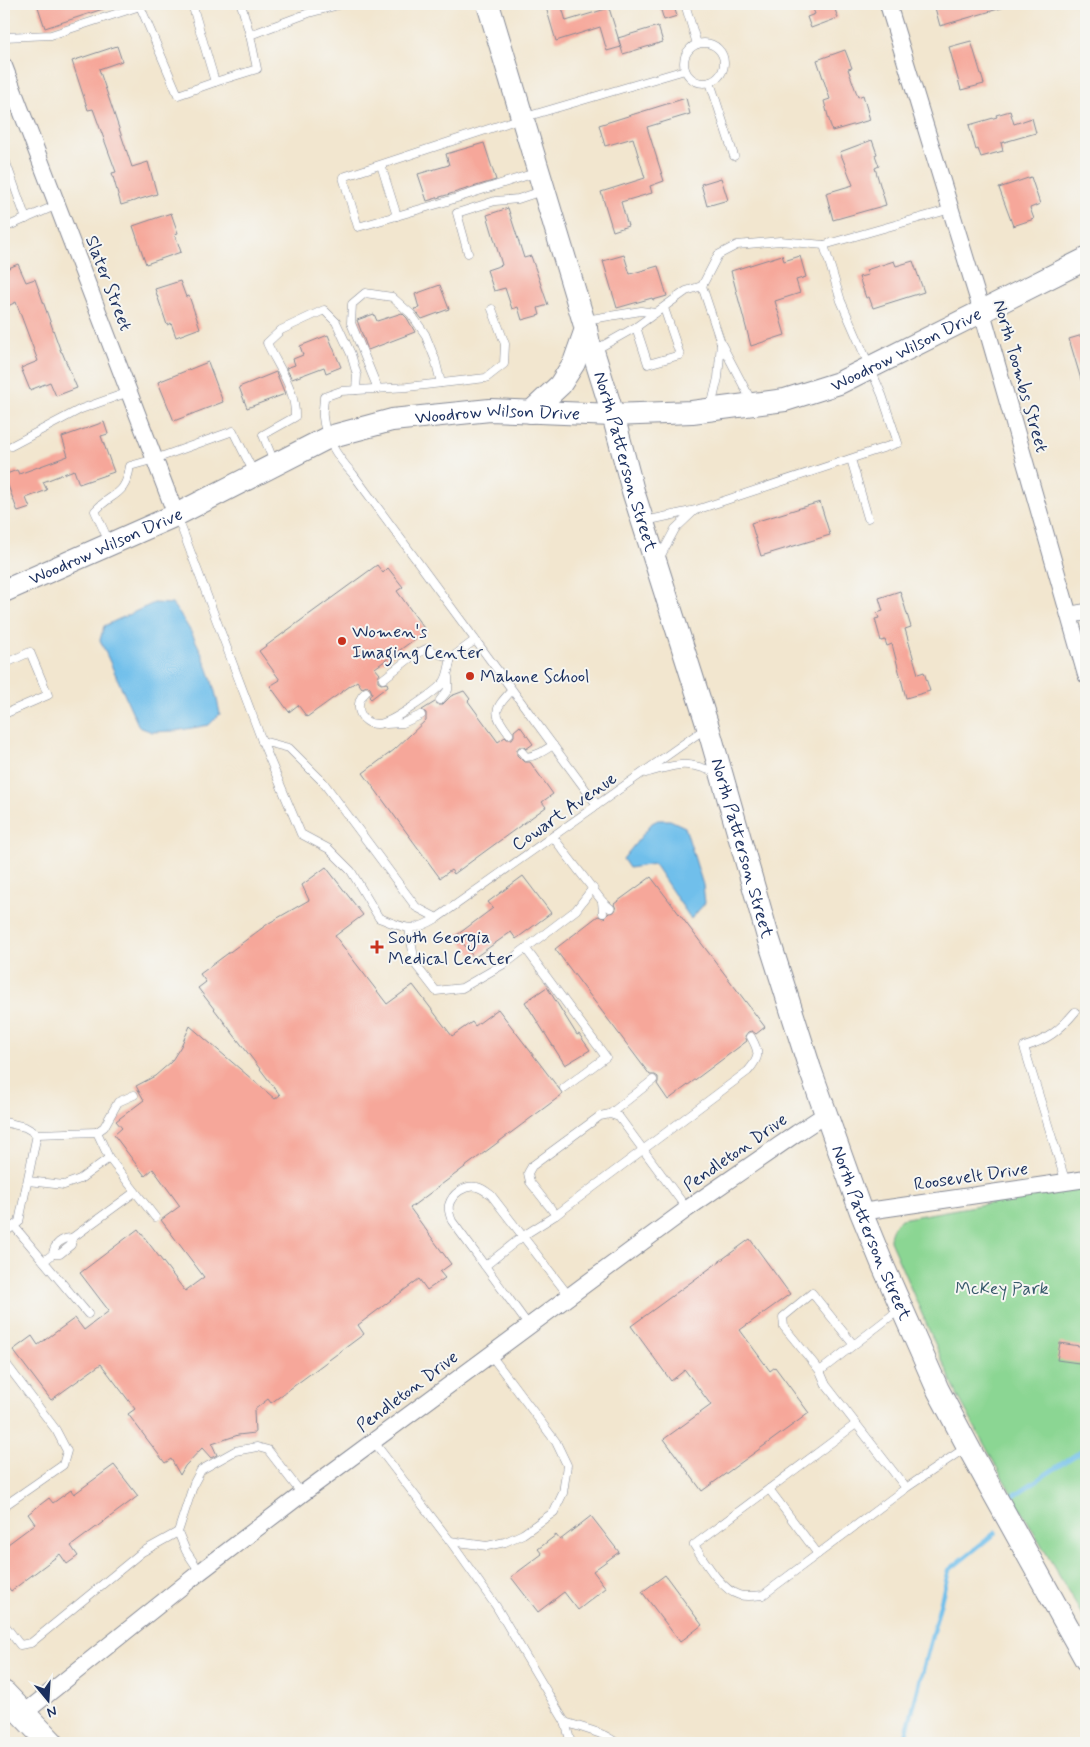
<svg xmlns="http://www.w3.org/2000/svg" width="1090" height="1747" font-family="Mynerve,sans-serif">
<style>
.green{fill:#8bd693;stroke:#538278}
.water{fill:#70bfeb;stroke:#4677a4}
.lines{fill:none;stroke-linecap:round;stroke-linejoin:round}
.stream{stroke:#70bfeb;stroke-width:4.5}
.building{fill:#f6a79a}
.lane-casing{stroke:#868a96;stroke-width:9}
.street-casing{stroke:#868a96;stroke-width:18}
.secondary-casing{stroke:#868a96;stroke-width:24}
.primary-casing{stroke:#868a96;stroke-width:27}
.lane{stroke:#fff;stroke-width:8}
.street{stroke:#fff;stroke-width:16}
.secondary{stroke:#fff;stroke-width:22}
.primary{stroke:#fff;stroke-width:25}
.poi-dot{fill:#c8321e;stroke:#f6f6f2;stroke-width:2}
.labels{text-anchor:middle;stroke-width:4;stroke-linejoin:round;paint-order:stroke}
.street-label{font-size:18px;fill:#1b2f5e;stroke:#f6f6f2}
.poi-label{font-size:18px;fill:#1b2f5e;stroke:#f6f6f2;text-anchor:start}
.park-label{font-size:18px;fill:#37596b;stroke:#f6f6f2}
</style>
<rect width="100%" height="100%" fill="#f6f6f2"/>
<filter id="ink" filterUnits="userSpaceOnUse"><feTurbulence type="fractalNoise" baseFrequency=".02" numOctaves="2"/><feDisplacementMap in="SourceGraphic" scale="10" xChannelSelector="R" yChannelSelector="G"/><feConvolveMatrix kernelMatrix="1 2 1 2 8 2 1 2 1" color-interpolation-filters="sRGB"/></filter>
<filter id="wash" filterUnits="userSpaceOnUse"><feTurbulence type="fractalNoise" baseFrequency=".0096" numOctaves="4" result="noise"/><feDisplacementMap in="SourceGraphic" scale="20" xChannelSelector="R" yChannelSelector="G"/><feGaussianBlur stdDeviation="1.12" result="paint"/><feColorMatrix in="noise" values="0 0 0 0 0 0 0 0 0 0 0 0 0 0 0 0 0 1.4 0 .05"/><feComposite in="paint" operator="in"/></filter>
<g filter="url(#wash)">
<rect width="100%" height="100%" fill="#f2e6cf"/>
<path class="green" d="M1086,1186v436l-85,-147 -43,-79 -68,-155c0,-10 3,-15 11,-22z"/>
<g class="water">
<path d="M154,603l18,1c25,31 41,71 48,110l-11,11 -34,6 -23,1 -13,-5 -39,-87 4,-14z"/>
<polygon points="658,820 670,820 685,827 703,885 705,903 691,919 654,864 629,868 623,859 652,823"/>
</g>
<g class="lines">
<g class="stream">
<polyline points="1013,1496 1086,1448"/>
<polyline points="904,1743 949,1570 995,1533"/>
</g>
</g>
<g id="blocks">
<g class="building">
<polygon points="37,4 112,4 112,6 45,28"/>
<polygon points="545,4 561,4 566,21 609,8 621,47 607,51 600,27 556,41"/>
<polygon points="659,4 673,4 677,16 664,20"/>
<polygon points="811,4 833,4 838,18 811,28 807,17 815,14"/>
<polygon points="934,4 1004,4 1005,7 940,26"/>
<polygon points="658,26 663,42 623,54 618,38"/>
<polygon points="971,41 984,84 961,90 949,47"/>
<polygon points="117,46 122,61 99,69 132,167 148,162 157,194 121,205 112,173 116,172 93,109 88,110 72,61"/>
<polygon points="845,50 852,68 848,69 858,97 863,95 870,120 832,131 824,101 830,99 817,60"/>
<polygon points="686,98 690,114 647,127 664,181 650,186 652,193 621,202 628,226 613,231 601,192 645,178 633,138 605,146 599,125"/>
<polygon points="1010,111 1014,124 1032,118 1036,133 1001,143 1003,151 981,157 978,149 976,150 969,125 997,117 996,115"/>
<polygon points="872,140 877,154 875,155 879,166 875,168 886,205 833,220 826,193 853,185 840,152"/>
<polygon points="484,143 496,180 427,201 418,174 449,165 446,154"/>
<polygon points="1031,177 1040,204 1030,208 1034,219 1013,226 999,188"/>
<polygon points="721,178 728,200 707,206 701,184"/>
<polygon points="508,208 524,258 531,256 548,305 538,308 540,315 522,320 518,307 512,309 505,288 494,291 487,270 502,265 487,215"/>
<polygon points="171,213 178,233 175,234 181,252 146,264 133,226"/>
<polygon points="624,255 630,274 658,266 667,296 653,300 652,298 617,308 603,261"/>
<polygon points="782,255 784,261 800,256 806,277 796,280 800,293 775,301 785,335 751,346 731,271"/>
<polygon points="894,261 896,266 913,261 924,292 873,308 869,297 866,298 859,277 868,275 866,270"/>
<polygon points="18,264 26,282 35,279 61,352 62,352 77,388 56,396 50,382 30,390 21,368 38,361 16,302 4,308 4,270"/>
<polygon points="180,281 186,297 189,296 200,328 176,337 171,323 167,325 155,289"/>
<polygon points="440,285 449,309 422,319 414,309 419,308 415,294"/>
<polygon points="402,313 407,318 415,332 368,350 357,320 374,314 377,321"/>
<polygon points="1086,334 1086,386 1083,386 1069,339"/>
<polygon points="328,335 341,367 326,373 324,367 292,379 286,368 295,365 293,359 303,355 300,346"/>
<polygon points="208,362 223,402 174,421 158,382"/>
<polygon points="276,372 285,394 247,408 239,387"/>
<polygon points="104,422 108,434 101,436 114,472 79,484 74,470 43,482 47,490 26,498 30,508 18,512 4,475 17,470 19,474 68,456 62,437"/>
<polygon points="820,502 830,535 761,556 751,523"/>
<polygon points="377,565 383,573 388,568 403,587 397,591 426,631 375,668 380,674 378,677 378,682 381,684 387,683 388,686 371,699 369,697 372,693 370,688 367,686 362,688 357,681 307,717 298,705 289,712 270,686 280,680 259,651"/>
<polygon points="900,591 911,627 905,629 918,674 924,672 930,691 906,698 892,644 887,646 885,640 881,641 875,619 879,618 877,613 883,611 879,598"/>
<polygon points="464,691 470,699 468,701 498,742 505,737 507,739 512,739 514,736 514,731 520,726 533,744 526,749 524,747 519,747 517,750 517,755 524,762 530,762 553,794 542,802 546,807 454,874 451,870 440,878 363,773 394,750 426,720 426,713 422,710 435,702 439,705 442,705 451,696"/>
<polygon points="326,867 363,915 335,936 387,1004 413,985 452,1036 472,1022 475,1026 498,1009 563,1094 410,1208 451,1264 440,1272 445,1278 427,1290 419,1279 358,1325 364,1334 271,1403 268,1399 254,1410 255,1433 238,1435 212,1444 217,1455 211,1458 202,1448 185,1466 180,1475 171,1459 165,1463 128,1414 135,1409 101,1364 51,1400 13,1350 32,1336 38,1345 75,1318 84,1330 109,1311 80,1273 138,1229 185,1291 204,1277 161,1220 180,1206 153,1169 145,1176 114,1135 122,1128 116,1121 144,1100 136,1086 155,1076 171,1062 181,1046 190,1026 275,1099 280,1095 198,988 206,982 200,974 269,923 309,900 302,885"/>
<polygon points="523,876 551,913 516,939 511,932 474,958 457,935 493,908 488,902"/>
<polygon points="651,877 765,1027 756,1034 752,1031 748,1032 745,1036 747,1041 668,1100 657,1084 658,1082 658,1077 655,1075 650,1075 555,949 598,916 604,918 609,913 614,912 616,909 614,904"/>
<polygon points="547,987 577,1035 579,1034 590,1050 565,1065 525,1002"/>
<polygon points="750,1239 790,1294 740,1330 770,1371 775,1367 809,1413 702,1491 664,1439 711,1405 685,1370 671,1381 631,1326"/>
<polygon points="1060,1343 1086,1347 1086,1364 1057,1360"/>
<polygon points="114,1465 138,1496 71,1546 78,1556 67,1564 60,1554 11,1591 4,1582 4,1547 35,1524 28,1514 49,1498 53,1503 71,1490 74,1494"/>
<polygon points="591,1516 619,1552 593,1571 606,1588 578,1610 564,1592 538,1612 511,1577 542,1554 538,1549 556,1535 560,1540"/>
<polygon points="665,1575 702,1625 680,1642 642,1592"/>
</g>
</g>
</g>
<g filter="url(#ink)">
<use href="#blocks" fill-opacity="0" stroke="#868a96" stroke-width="1"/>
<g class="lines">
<g class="lane-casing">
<g id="lane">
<polyline points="192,4 215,82 257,69 250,35 241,4"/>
<polyline points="685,4 697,44"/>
<polyline points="250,35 309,13 342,4"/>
<polyline points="4,37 51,35 140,6 178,95 215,82"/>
<circle cx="704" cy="63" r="20"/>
<polyline points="710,82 734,156"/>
<polyline points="4,157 26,219"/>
<polyline points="381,165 397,216"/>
<polyline points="535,173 438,204 358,227 343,177 522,118 685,70"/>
<polyline points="4,228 57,205"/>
<polyline points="468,253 457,213 495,201 518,199 542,191"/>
<polyline points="702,286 721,343 752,402"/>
<path d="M492,309l13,35 -1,20 -18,14 -79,9 -66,4 -17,6c0,7 -2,14 -1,20 2,21 16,42 30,57l244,331"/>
<polyline points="585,320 641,311 655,313"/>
<polyline points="636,327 648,364 680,355 664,308"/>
<polyline points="595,350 636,327 686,291 702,286 718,255 737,245 780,241 824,245 951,209"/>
<polyline points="378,389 351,323 352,304 365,293 392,297 411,314 425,334 435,359 441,383"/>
<polyline points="711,407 718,378 721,343"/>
<polyline points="11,446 81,409 129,392"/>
<polyline points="851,459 868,518"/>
<path d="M274,462l-11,-27 32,-18c1,-28 -17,-50 -28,-74l14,-13 43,-20 12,12 15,32 6,21 -1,15"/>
<path d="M177,516l85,225 39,93 28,15 22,22 28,47c27,10 32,16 58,0l269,-190"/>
<polyline points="645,521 696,510 898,443 882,395 841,301 824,245"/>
<path d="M109,542l-14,-31c18,-20 30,-13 35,-45l25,-7 78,-28 21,42"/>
<polyline points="660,557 675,529 694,511"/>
<polyline points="451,658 475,640"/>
<polyline points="4,664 30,652 48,695 4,714"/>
<path d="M366,692c-14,11 -6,33 12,32 12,0 56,-31 65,-41 5,-5 6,-18 8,-25l-25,-9 -12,6 -31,24"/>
<polyline points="440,700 448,690 448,677"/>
<polyline points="386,724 403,723 421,715"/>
<path d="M509,734c-17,-22 -15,-24 3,-44"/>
<polyline points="262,741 289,748 323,782 416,907 437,918"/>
<path d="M522,752l4,5c11,-1 18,-6 27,-12"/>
<path d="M646,773c31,-9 40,-13 71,0"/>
<polyline points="553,837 602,901 610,908"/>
<polyline points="602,901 603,913"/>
<polyline points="409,928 415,964 436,991 462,988 509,961 576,910 593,888"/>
<polyline points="526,949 606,1057 564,1088"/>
<polyline points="610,1114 653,1080"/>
<polyline points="4,1122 25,1127 37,1134 97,1132 109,1158"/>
<polyline points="97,1132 104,1127 118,1102 134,1095"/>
<polyline points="28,1181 64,1185 80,1179 109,1158 155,1217"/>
<path d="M1066,1183l-42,-136c23,-7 35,-16 51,-35"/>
<polyline points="556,1215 530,1182 528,1173 532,1166 600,1116 610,1114 619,1117 687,1209"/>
<polyline points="14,1226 88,1314"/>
<polyline points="4,1233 19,1222 37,1134"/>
<polyline points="53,1254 60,1254 71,1245 72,1238"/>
<path d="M44,1261l9,-7c1,-10 9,-16 19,-16l63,-46"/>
<path d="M485,1266l38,-30 33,-21 192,-144c12,-14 12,-18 3,-34"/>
<path d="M529,1326l-77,-105c-2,-5 -4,-11 -3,-16 3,-11 16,-21 28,-18 5,1 10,5 14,8l78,101"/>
<polyline points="853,1344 812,1293 783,1317 784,1327 820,1371 900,1309"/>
<polyline points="4,1361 56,1430 67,1451 63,1465 4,1506"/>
<polyline points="820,1371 826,1385 906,1488 965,1448"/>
<path d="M856,1424l-162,121c10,15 27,45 45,50 7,2 16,1 24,0l143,-107"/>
<polyline points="374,1442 450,1541 496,1606 565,1722 571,1743"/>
<polyline points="769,1489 818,1554"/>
<polyline points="450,1541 487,1546 505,1542 523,1534 554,1512 563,1493 567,1465 556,1442 490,1354"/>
<polyline points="200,1572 186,1551 178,1532 194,1483 201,1470 235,1451 257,1447 268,1450 302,1494"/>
<polyline points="4,1624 20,1645 31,1643 142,1552 178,1532"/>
<path d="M565,1722c16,6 39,10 51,21"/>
</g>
</g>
<g class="street-casing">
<g id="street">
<polyline points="888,4 982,312 1086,675"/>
<polyline points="4,66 176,515"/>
<polyline points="1069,615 1086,612"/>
<polyline points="861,1212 1086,1179"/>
<polyline points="23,1714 200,1572 302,1494 687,1209 797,1133 826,1114"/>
</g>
</g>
<g class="secondary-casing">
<g id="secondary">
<path id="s1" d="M488,4l98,325 3,15 4,7 20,64 20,76 75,236 60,210 42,132 51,143 23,56 54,122 34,64 114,206"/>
<polyline points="531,412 560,385 574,363 586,329"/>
<path id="s2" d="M4,591l172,-76 153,-78 63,-17 98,-10 123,5 79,-3 93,-12 54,-17 247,-124"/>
</g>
</g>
<g class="primary-casing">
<polyline id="primary" points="4,1694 51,1743"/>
</g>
<use href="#lane" class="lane"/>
<use href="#street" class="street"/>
<use href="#secondary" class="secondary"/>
<use href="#primary" class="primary"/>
</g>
</g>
<g class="poi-dot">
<circle cx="342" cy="641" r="5"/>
<circle cx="470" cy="676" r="5"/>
<path d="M374.5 939.5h5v5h5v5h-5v5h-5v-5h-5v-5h5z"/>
</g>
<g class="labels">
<g class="street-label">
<text transform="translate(109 283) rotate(69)" y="6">Slater Street</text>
<text dy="6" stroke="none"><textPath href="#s2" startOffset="951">Woodrow Wilson Drive</textPath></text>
<text transform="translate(1021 376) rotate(74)" y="6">North Toombs Street</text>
<text dy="6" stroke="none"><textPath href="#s2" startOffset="531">Woodrow Wilson Drive</textPath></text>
<text dy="6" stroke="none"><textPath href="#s1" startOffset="478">North Patterson Street</textPath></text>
<text dy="6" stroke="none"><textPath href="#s2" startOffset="111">Woodrow Wilson Drive</textPath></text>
<text transform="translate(564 811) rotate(-35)" y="6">Cowart Avenue</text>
<text dy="6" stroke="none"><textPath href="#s1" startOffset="882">North Patterson Street</textPath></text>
<text transform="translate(735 1152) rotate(-35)" y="6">Pendleton Drive</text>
<text transform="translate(971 1176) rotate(-8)" y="6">Roosevelt Drive</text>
<text dy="6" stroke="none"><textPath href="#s1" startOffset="1288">North Patterson Street</textPath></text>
<text transform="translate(407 1391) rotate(-37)" y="6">Pendleton Drive</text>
</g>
<g class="poi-label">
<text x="352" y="637">Women's<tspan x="352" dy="21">Imaging Center</tspan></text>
<text x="480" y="682">Mahone School</text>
<text x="388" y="943">South Georgia<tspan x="388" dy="21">Medical Center</tspan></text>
</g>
<g class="park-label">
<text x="1002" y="1294">McKey Park</text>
</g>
</g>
<rect width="1090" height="1747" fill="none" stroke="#f6f6f2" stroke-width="20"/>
<g transform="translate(48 1700) rotate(162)" stroke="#f6f6f2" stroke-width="4" paint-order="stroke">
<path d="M0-4L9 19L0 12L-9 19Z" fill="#1b2f5e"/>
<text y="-8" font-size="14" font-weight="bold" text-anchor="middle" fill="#1b2f5e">N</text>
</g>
</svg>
